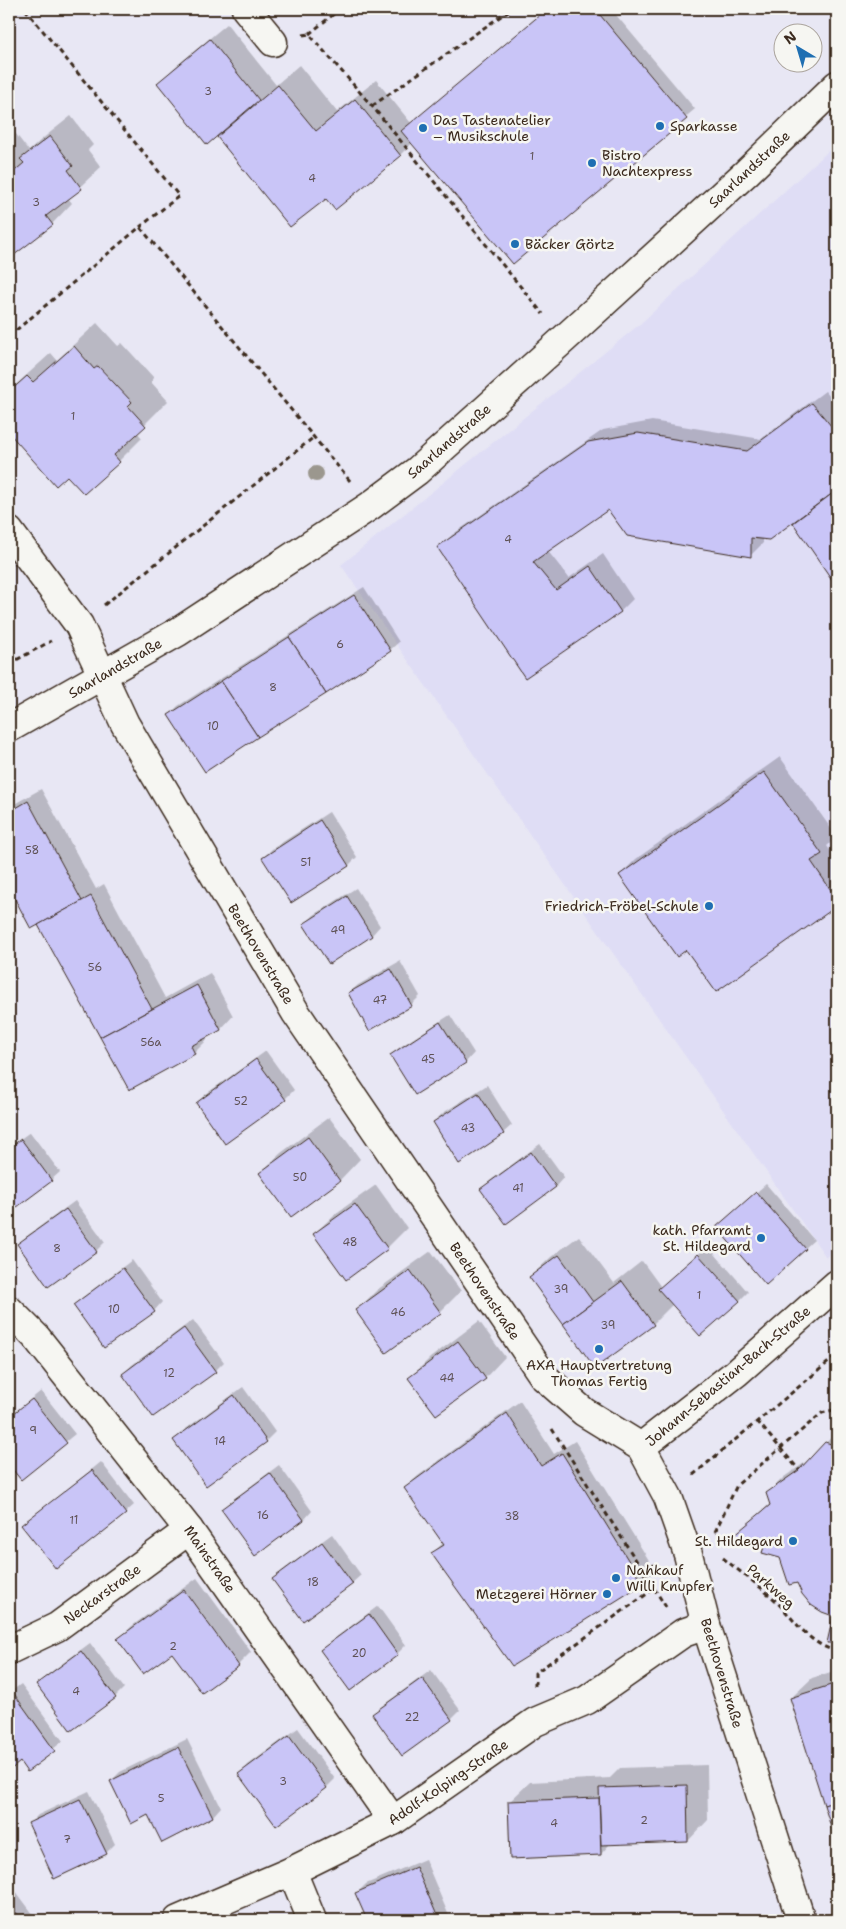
<svg xmlns="http://www.w3.org/2000/svg" width="846" height="1929" font-family="'Shantell Sans',sans-serif">
<style>
.built{fill:#dfddf5}
.shadow{fill:#0003}
.building{fill:#c9c5f7;stroke:#3b2a1e}
.lines{fill:none;stroke-linecap:round;stroke-linejoin:round}
.minor-casing{stroke:#3b2a1e;stroke-width:31}
.path{stroke:#3b2a1e;stroke-width:3;stroke-dasharray:5 4;stroke-linecap:butt}
.minor{stroke:#f6f6f2;stroke-width:28}
.tree{fill:#9b978e}
.poi-dot{fill:#1f6fb2;stroke:#f6f6f2;stroke-width:2}
.labels{text-anchor:middle;stroke-width:5;stroke-linejoin:round;paint-order:stroke}
.number-label{font-size:11px;fill:#5e5154}
.poi-label{font-size:14px;fill:#3b2a1e;stroke:#f6f6f2;text-anchor:start}
.street-label{font-size:14px;fill:#3b2a1e;stroke:#f6f6f2}
</style>
<rect width="100%" height="100%" fill="#e8e7f4"/>
<filter id="ink" filterUnits="userSpaceOnUse"><feTurbulence type="fractalNoise" baseFrequency=".02" numOctaves="2"/><feDisplacementMap in="SourceGraphic" scale="10" xChannelSelector="R" yChannelSelector="G"/><feConvolveMatrix kernelMatrix="1 2 1 2 8 2 1 2 1" color-interpolation-filters="sRGB"/></filter>
<g filter="url(#ink)">
<polygon class="built" points="837,143 837,1247 826,1257 341,565 640,324"/>
<g class="shadow">
<polygon points="547,9 611,9 695,109 513,263 412,143 400,155 335,208 326,197 222,133 159,83 175,67 227,24 276,85 299,65 337,112 376,80 411,123"/>
<polygon points="71,116 93,145 88,150 101,167 68,198 72,203 52,224 9,257 9,125 29,151 42,139"/>
<polygon points="97,323 118,346 122,343 154,378 151,382 168,401 137,432 142,438 119,461 68,474 57,484 9,431 9,391 51,353 57,360"/>
<polygon points="825,391 837,405 837,585 793,521 763,538 763,543 750,556 608,508 547,550 569,578 603,554 633,599 621,611 525,676 439,548 452,535 603,430 652,421 761,439"/>
<polygon points="364,587 399,642 390,650 169,715 178,706"/>
<polygon points="780,757 837,837 827,846 837,860 837,904 717,990 687,948 620,875 636,859"/>
<polygon points="41,789 96,889 104,884 165,998 210,973 233,1016 221,1029 206,1037 207,1040 194,1053 129,1088 39,923 31,927 9,886 9,807"/>
<polygon points="329,812 357,857 349,865 292,902 263,858 272,849"/>
<polygon points="356,888 380,926 372,935 329,962 305,924 314,915"/>
<polygon points="400,961 420,996 411,1005 349,993 358,985"/>
<polygon points="450,1015 474,1053 466,1062 416,1094 391,1055 400,1047"/>
<polygon points="266,1051 294,1090 285,1099 197,1103 206,1094"/>
<polygon points="487,1085 512,1125 503,1133 434,1122 443,1113"/>
<polygon points="329,1117 360,1159 340,1180 291,1216 260,1173 281,1153"/>
<polygon points="30,1132 60,1172 51,1180 9,1211 9,1147"/>
<polygon points="540,1144 564,1177 556,1186 506,1222 482,1189 491,1180"/>
<polygon points="766,1184 814,1240 766,1283 726,1219"/>
<polygon points="376,1185 407,1228 387,1248 314,1234 335,1214"/>
<polygon points="75,1201 105,1242 96,1251 18,1244 27,1236"/>
<polygon points="579,1236 614,1283 642,1261 661,1287 708,1246 748,1292 739,1301 673,1304 653,1324 595,1367 530,1277 551,1257"/>
<polygon points="431,1251 461,1291 440,1312 386,1351 356,1311 377,1290"/>
<polygon points="132,1260 162,1302 154,1311 74,1305 83,1297"/>
<polygon points="193,1320 224,1362 215,1371 123,1374 132,1365"/>
<polygon points="479,1321 505,1357 485,1378 436,1413 410,1378 430,1358"/>
<polygon points="243,1387 275,1432 266,1441 206,1484 174,1440 183,1431"/>
<polygon points="41,1391 75,1434 21,1478 9,1463 9,1417"/>
<polygon points="520,1401 554,1454 575,1441 655,1570 643,1583 512,1665 433,1553 444,1542 405,1488 418,1476"/>
<polygon points="837,1431 837,1642 829,1641 835,1615 798,1582 781,1557 765,1546 735,1535 771,1503 768,1493 784,1477 813,1457"/>
<polygon points="101,1462 134,1505 125,1513 23,1525"/>
<polygon points="279,1465 312,1511 304,1520 255,1555 223,1509 231,1501"/>
<polygon points="332,1534 361,1575 352,1583 274,1579 283,1570"/>
<polygon points="197,1578 251,1652 238,1665 119,1639 132,1626"/>
<polygon points="378,1606 406,1645 397,1654 322,1650 331,1641"/>
<polygon points="90,1643 124,1688 115,1697 72,1729 38,1684 47,1675"/>
<polygon points="431,1670 460,1710 451,1719 373,1714 382,1706"/>
<polygon points="837,1670 837,1842 791,1698 812,1678"/>
<polygon points="21,1684 63,1741 27,1770 20,1761 9,1769 9,1693"/>
<polygon points="298,1728 335,1779 327,1787 240,1774 248,1765"/>
<polygon points="187,1739 221,1807 213,1816 148,1813 111,1781 120,1772"/>
<polygon points="707,1765 708,1820 688,1841 610,1844 601,1854 509,1802 530,1782 610,1778 620,1768"/>
<polygon points="89,1791 115,1844 106,1853 29,1824 38,1815"/>
<polygon points="425,1859 449,1916 444,1920 368,1920 357,1893 366,1884"/>
<polygon points="9,1882 33,1914 26,1920 9,1920"/>
</g>
<g class="building">
<polygon points="547,9 595,9 687,119 513,264 401,131"/>
<polygon points="210,39 259,100 207,145 157,83"/>
<polygon points="278,85 316,131 355,99 401,156 335,210 326,199 290,227 217,137"/>
<polygon points="50,136 73,166 68,170 82,189 46,216 53,225 9,259 9,171 11,174 24,163 20,159"/>
<polygon points="74,346 94,369 98,366 132,402 128,406 146,426 114,455 120,462 84,494 67,476 56,486 9,433 9,392 27,376 33,382"/>
<polygon points="812,403 837,433 837,490 769,540 751,538 751,557 627,536 608,510 533,562 556,590 590,566 621,612 525,678 437,547 588,442 638,433 747,451"/>
<polygon points="837,490 837,587 793,523"/>
<polygon points="354,595 391,651 326,694 289,637"/>
<polygon points="289,637 326,694 258,737 221,681"/>
<polygon points="221,681 258,737 205,772 168,715"/>
<polygon points="764,772 822,854 811,861 837,899 837,906 716,992 686,950 677,957 619,875"/>
<polygon points="28,801 82,901 31,929 9,888 9,812"/>
<polygon points="320,820 349,866 291,903 262,858"/>
<polygon points="91,896 152,1009 100,1037 38,925"/>
<polygon points="347,896 372,936 329,964 303,924"/>
<polygon points="391,969 412,1006 369,1031 348,993"/>
<polygon points="197,985 221,1030 191,1046 195,1054 129,1090 100,1037"/>
<polygon points="440,1022 466,1063 415,1095 390,1055"/>
<polygon points="256,1059 286,1100 225,1144 196,1103"/>
<polygon points="478,1093 504,1134 459,1164 433,1122"/>
<polygon points="308,1137 340,1181 291,1217 259,1173"/>
<polygon points="21,1139 52,1181 9,1213 9,1148"/>
<polygon points="531,1152 556,1187 506,1224 480,1189"/>
<polygon points="756,1192 806,1249 766,1285 716,1227"/>
<polygon points="355,1204 388,1249 346,1280 313,1234"/>
<polygon points="66,1209 97,1252 48,1287 17,1244"/>
<polygon points="698,1254 740,1301 700,1336 658,1289"/>
<polygon points="559,1255 593,1302 563,1324 529,1277"/>
<polygon points="123,1268 155,1312 104,1348 73,1305"/>
<polygon points="410,1270 441,1313 386,1353 355,1310"/>
<polygon points="622,1281 654,1325 595,1368 563,1324"/>
<polygon points="184,1328 216,1372 153,1417 122,1374"/>
<polygon points="458,1341 486,1379 436,1415 408,1378"/>
<polygon points="234,1395 267,1442 206,1486 173,1440"/>
<polygon points="32,1399 67,1443 21,1480 9,1465 9,1417"/>
<polygon points="507,1413 541,1466 562,1453 643,1584 512,1666 431,1553 444,1545 404,1488"/>
<polygon points="825,1442 837,1446 837,1643 827,1643 833,1616 822,1612 811,1605 802,1594 797,1583 789,1585 780,1558 762,1553 764,1547 733,1536 770,1505 766,1493 799,1470"/>
<polygon points="92,1470 126,1514 56,1569 21,1525"/>
<polygon points="270,1473 304,1520 255,1556 221,1509"/>
<polygon points="322,1542 353,1584 303,1621 272,1579"/>
<polygon points="184,1590 239,1666 202,1693 172,1653 143,1674 117,1639"/>
<polygon points="369,1614 398,1655 350,1691 320,1650"/>
<polygon points="81,1651 116,1698 71,1731 36,1684"/>
<polygon points="422,1678 452,1720 402,1756 372,1714"/>
<polygon points="837,1683 837,1801 824,1805 790,1698"/>
<polygon points="12,1691 55,1751 27,1772 20,1762 9,1771 9,1694"/>
<polygon points="289,1736 327,1788 276,1826 238,1774"/>
<polygon points="178,1747 213,1817 162,1843 148,1815 131,1824 110,1781"/>
<polygon points="687,1785 688,1842 601,1845 599,1788"/>
<polygon points="599,1798 601,1855 510,1859 508,1801"/>
<polygon points="80,1799 107,1854 54,1879 28,1823"/>
<polygon points="837,1801 837,1846 824,1805"/>
<polygon points="416,1867 439,1920 367,1920 355,1893"/>
<polygon points="9,1903 22,1920 9,1920"/>
</g>
<g class="lines">
<g class="minor-casing">
<g id="minor">
<polyline points="246,9 273,42"/>
<polyline points="9,531 79,625 125,724 296,1013 544,1377 584,1412 641,1447 668,1497 688,1554 706,1625 801,1920"/>
<polyline points="9,728 178,632 370,506 417,471 564,339 746,173 837,85"/>
<polyline points="9,1310 36,1337 189,1530 393,1821"/>
<polyline points="641,1447 736,1373 837,1284"/>
<polyline points="9,1650 57,1627 189,1530"/>
<polyline points="292,1871 312,1920"/>
<polyline points="178,1920 292,1871 393,1821 535,1722 587,1700 683,1633 706,1625"/>
</g>
</g>
<g class="path">
<polyline points="25,9 179,196 140,227"/>
<polyline points="309,34 340,9"/>
<polyline points="303,35 309,34 372,106 543,314"/>
<polyline points="372,106 511,9"/>
<polyline points="9,336 140,227 350,481"/>
<polyline points="104,605 314,437"/>
<polyline points="9,664 51,641"/>
<polyline points="757,1421 799,1470"/>
<polyline points="552,1429 666,1607"/>
<polyline points="693,1475 837,1355"/>
<polyline points="715,1532 737,1485 822,1413 837,1409"/>
<path d="M723,1558c17,14 36,27 52,42 19,19 34,45 62,51"/>
<polyline points="642,1569 658,1564"/>
<polyline points="535,1686 535,1673 654,1589"/>
</g>
<use href="#minor" class="minor"/>
</g>
<circle class="tree" cx="316" cy="474" r="8"/>
</g>
<g class="poi-dot">
<circle cx="660" cy="126" r="5"/>
<circle cx="423" cy="128" r="5"/>
<circle cx="592" cy="163" r="5"/>
<circle cx="515" cy="244" r="5"/>
<circle cx="709" cy="906" r="5"/>
<circle cx="761" cy="1238" r="5"/>
<circle cx="599" cy="1349" r="5"/>
<circle cx="793" cy="1541" r="5"/>
<circle cx="616" cy="1578" r="5"/>
<circle cx="607" cy="1594" r="5"/>
</g>
<g class="labels">
<g class="number-label">
<text x="208" y="95">3</text>
<text x="532" y="160">1</text>
<text x="312" y="182">4</text>
<text x="36" y="206">3</text>
<text x="73" y="420">1</text>
<text x="508" y="543">4</text>
<text x="340" y="648">6</text>
<text x="273" y="691">8</text>
<text x="213" y="730">10</text>
<text x="32" y="854">58</text>
<text x="306" y="866">51</text>
<text x="338" y="934">49</text>
<text x="95" y="971">56</text>
<text x="380" y="1004">47</text>
<text x="151" y="1046">56a</text>
<text x="428" y="1063">45</text>
<text x="241" y="1105">52</text>
<text x="468" y="1132">43</text>
<text x="300" y="1181">50</text>
<text x="518" y="1192">41</text>
<text x="350" y="1246">48</text>
<text x="57" y="1252">8</text>
<text x="561" y="1293">39</text>
<text x="699" y="1299">1</text>
<text x="114" y="1313">10</text>
<text x="398" y="1316">46</text>
<text x="608" y="1329">39</text>
<text x="169" y="1377">12</text>
<text x="447" y="1382">44</text>
<text x="33" y="1434">9</text>
<text x="220" y="1445">14</text>
<text x="263" y="1519">16</text>
<text x="512" y="1520">38</text>
<text x="74" y="1524">11</text>
<text x="313" y="1586">18</text>
<text x="173" y="1650">2</text>
<text x="359" y="1657">20</text>
<text x="76" y="1695">4</text>
<text x="412" y="1721">22</text>
<text x="283" y="1785">3</text>
<text x="161" y="1802">5</text>
<text x="644" y="1824">2</text>
<text x="554" y="1827">4</text>
<text x="67" y="1843">7</text>
</g>
<g class="poi-label">
<text x="433" y="125">Das Tastenatelier<tspan x="433" dy="16">– Musikschule</tspan></text>
<text x="670" y="131">Sparkasse</text>
<text x="602" y="160">Bistro<tspan x="602" dy="16">Nachtexpress</tspan></text>
<text x="525" y="249">Bäcker Görtz</text>
<text x="699" y="911" text-anchor="end">Friedrich-Fröbel-Schule</text>
<text x="751" y="1235" text-anchor="end">kath. Pfarramt<tspan x="751" dy="16">St. Hildegard</tspan></text>
<text x="599" y="1370" text-anchor="middle">AXA Hauptvertretung<tspan x="599" dy="16">Thomas Fertig</tspan></text>
<text x="783" y="1546" text-anchor="end">St. Hildegard</text>
<text x="626" y="1575">Nahkauf<tspan x="626" dy="16">Willi Knupfer</tspan></text>
<text x="597" y="1599" text-anchor="end">Metzgerei Hörner</text>
</g>
<g class="street-label">
<text transform="translate(749 169) rotate(-43)" y="5">Saarlandstraße</text>
<text transform="translate(449 441) rotate(-41)" y="5">Saarlandstraße</text>
<text transform="translate(115 668) rotate(-30)" y="5">Saarlandstraße</text>
<text transform="translate(261 954) rotate(59)" y="5">Beethovenstraße</text>
<text transform="translate(485 1291) rotate(56)" y="5">Beethovenstraße</text>
<text transform="translate(728 1376) rotate(-40)" y="5">Johann-Sebastian-Bach-Straße</text>
<text transform="translate(210 1559) rotate(55)" y="5">Mainstraße</text>
<text transform="translate(771 1586) rotate(42)" y="5">Parkweg</text>
<text transform="translate(102 1594) rotate(-36)" y="5">Neckarstraße</text>
<text transform="translate(722 1673) rotate(73)" y="5">Beethovenstraße</text>
<text transform="translate(448 1782) rotate(-34)" y="5">Adolf-Kolping-Straße</text>
</g>
</g>
<rect width="846" height="1929" fill="none" stroke="#f6f6f2" stroke-width="30"/>
<rect x="15" y="15" width="816" height="1899" fill="none" stroke="#3b2a1e" stroke-width="2" filter="url(#ink)"/>
<g transform="translate(798 48) rotate(322)"><circle r="24" fill="#f6f6f2" stroke="#aba49d"/>
<path d="M0-4L9 19L0 12L-9 19Z" fill="#1f6fb2"/>
<text y="-8" font-size="14" font-weight="bold" text-anchor="middle" fill="#3b2a1e">N</text>
</g>
</svg>
